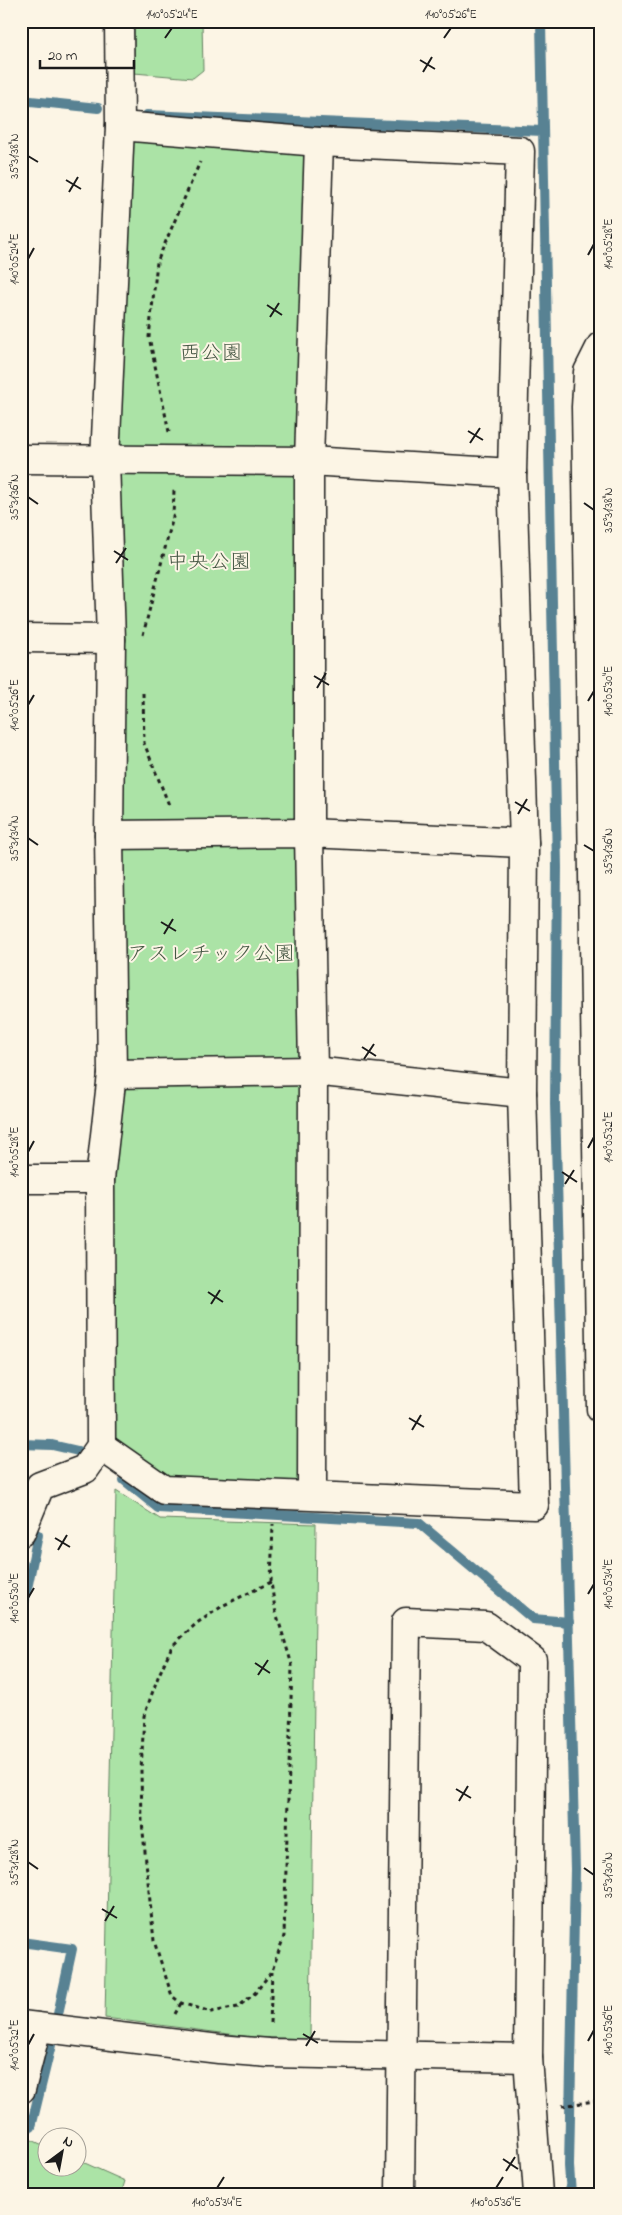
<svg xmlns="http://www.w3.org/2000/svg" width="622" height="2215" font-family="'Indie Flower','Klee One',sans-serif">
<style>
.green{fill:#abe3a6;stroke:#648061}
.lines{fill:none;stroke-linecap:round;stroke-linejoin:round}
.stream{stroke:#598293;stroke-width:10}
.minor-casing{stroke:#1c1c1c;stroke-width:31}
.path{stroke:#1c1c1c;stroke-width:3;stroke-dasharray:4 4;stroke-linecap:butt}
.minor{stroke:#fcf5e5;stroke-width:28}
.ticks{fill:none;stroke:#1c1c1c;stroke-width:2}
.labels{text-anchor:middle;stroke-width:4;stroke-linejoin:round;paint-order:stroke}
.park-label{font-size:21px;fill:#475845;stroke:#fcf5e5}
.neatline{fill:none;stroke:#1c1c1c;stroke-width:2}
.ticks-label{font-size:12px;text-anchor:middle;fill:#1c1c1c}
</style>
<rect width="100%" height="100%" fill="#fcf5e5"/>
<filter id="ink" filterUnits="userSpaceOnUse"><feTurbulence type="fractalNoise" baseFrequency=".02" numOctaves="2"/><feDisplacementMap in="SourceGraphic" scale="10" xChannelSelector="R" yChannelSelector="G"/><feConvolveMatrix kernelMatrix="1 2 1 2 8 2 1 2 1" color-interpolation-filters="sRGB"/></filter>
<g filter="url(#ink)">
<g class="green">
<polygon points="134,21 202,21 203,70 193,78 134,73"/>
<polygon points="120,126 319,142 312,1494 164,1490 101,1446"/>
<polygon points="116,1491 160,1519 316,1524 310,2039 252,2037 105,2018"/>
<polygon points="21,2135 47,2147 48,2168 78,2168 78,2160 125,2181 121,2194 21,2194"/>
</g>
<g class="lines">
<g class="stream">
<polyline points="541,21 557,867 555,1104 575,1869 569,2166 571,2194"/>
<polyline points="21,100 98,108"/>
<polyline points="147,115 543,131"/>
<polyline points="21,1444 52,1445 78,1451"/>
<polyline points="124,1480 158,1508 419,1523 533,1619 569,1622"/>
<polyline points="21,1618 38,1535"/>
<polyline points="21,1942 72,1949 58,2014"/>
<polyline points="31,2127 51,2045"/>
</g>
<g class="minor-casing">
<g id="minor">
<polyline points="601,346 588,372 586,407 601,1409"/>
<polyline points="21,459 309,461 512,473"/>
<polyline points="21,638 111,639"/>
<polyline points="109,835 309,833 524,843"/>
<polyline points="112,1074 313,1071 522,1093"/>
<polyline points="21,1179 100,1179"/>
<polyline points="101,1446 164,1490 534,1505 522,1093 524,843 512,473 520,151 319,142 120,126"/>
<polyline points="312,1494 313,1071 309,833 309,461 319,142"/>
<polyline points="21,1532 40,1486 85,1469 101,1446 100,1179 112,1074 109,835 111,639 105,461 120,126 119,21"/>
<polyline points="21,2025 219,2049 269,2053 528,2058"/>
<polyline points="21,2089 37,2027"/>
<polyline points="400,2194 406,1622 486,1626 532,1660 528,2058 538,2194"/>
</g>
</g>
<g class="path">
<polyline points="169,432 149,337 157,262 200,162"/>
<polyline points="143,635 173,517 174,490"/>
<polyline points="143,693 144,743 169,805"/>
<polyline points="271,1582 224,1605 197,1623 172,1646 158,1677 144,1716 141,1771 142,1822 154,1941 172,1996 181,2003 211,2012 238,2007 255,1993 272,1971 284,1936 292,1665 275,1609 271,1582 273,1524"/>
<polyline points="175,2014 181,2003"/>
<polyline points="270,2023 272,1972"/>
<polyline points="562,2106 601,2100"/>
</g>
<use href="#minor" class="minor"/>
</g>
</g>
<path class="ticks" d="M165,38l7,-10M444,38l7,-10M420,60l15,9M423,72l9,-15M28,156l10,6M66,180l15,9M69,192l9,-15M588,255l6,-11M28,259l6,-11M267,305l15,10M270,317l9,-14M468,431l15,9M470,443l10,-15M28,497l10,7M584,503l10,7M114,551l14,9M116,563l10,-15M314,676l15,9M317,688l9,-15M588,701l6,-10M28,705l6,-10M515,802l15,9M518,814l9,-15M28,838l10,7M584,845l10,6M161,922l15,9M164,934l9,-15M362,1047l14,9M364,1059l10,-15M588,1148l6,-11M28,1152l6,-11M562,1172l15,10M565,1184l9,-14M208,1292l15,10M211,1304l9,-14M409,1418l15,9M412,1430l9,-15M55,1538l15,9M58,1550l9,-15M588,1594l6,-10M28,1598l6,-10M255,1663l15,10M258,1675l10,-15M456,1789l15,9M459,1801l9,-15M28,1862l10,7M584,1868l10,7M102,1909l15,9M105,1921l9,-15M303,2034l15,9M588,2041l6,-11M28,2045l6,-11M306,2046l9,-15M503,2159l15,10M506,2171l9,-14M217,2188l7,-11M496,2188l7,-11"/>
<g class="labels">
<g class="park-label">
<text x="211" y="359">西公園</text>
<text x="209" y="568">中央公園</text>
<text x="211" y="960">アスレチック公園</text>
</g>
</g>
<rect width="622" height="2215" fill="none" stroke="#fcf5e5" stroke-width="55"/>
<g transform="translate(62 2152) rotate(32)"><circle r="24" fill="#fcf5e5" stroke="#a29e95"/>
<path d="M0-4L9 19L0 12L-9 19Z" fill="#1c1c1c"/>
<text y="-8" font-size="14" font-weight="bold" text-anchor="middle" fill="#1c1c1c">N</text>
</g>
<path d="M40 60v8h94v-8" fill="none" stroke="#1c1c1c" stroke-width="2.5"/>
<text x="48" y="60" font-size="15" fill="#1c1c1c" stroke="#fcf5e5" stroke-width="4" paint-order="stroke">20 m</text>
<rect x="28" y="28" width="566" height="2160" class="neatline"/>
<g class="ticks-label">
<text x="172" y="18">140°05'24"E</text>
<text x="451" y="18">140°05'26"E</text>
<text transform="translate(14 156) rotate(-90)" y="4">35°31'38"N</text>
<text transform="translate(608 244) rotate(-90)" y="4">140°05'28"E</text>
<text transform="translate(14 259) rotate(-90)" y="4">140°05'24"E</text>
<text transform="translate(14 497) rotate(-90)" y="4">35°31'36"N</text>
<text transform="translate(608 510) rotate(-90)" y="4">35°31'38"N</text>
<text transform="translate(608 691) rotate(-90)" y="4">140°05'30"E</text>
<text transform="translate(14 705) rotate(-90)" y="4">140°05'26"E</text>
<text transform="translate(14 838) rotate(-90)" y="4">35°31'34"N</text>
<text transform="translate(608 851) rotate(-90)" y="4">35°31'36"N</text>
<text transform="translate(608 1137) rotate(-90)" y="4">140°05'32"E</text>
<text transform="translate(14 1152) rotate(-90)" y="4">140°05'28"E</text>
<text transform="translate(608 1584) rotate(-90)" y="4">140°05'34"E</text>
<text transform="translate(14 1598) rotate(-90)" y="4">140°05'30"E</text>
<text transform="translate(14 1862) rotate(-90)" y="4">35°31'28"N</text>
<text transform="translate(608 1875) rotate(-90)" y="4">35°31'30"N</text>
<text transform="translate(608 2030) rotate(-90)" y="4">140°05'36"E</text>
<text transform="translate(14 2045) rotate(-90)" y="4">140°05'32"E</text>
<text x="217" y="2206">140°05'34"E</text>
<text x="496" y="2206">140°05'36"E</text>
</g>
</svg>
